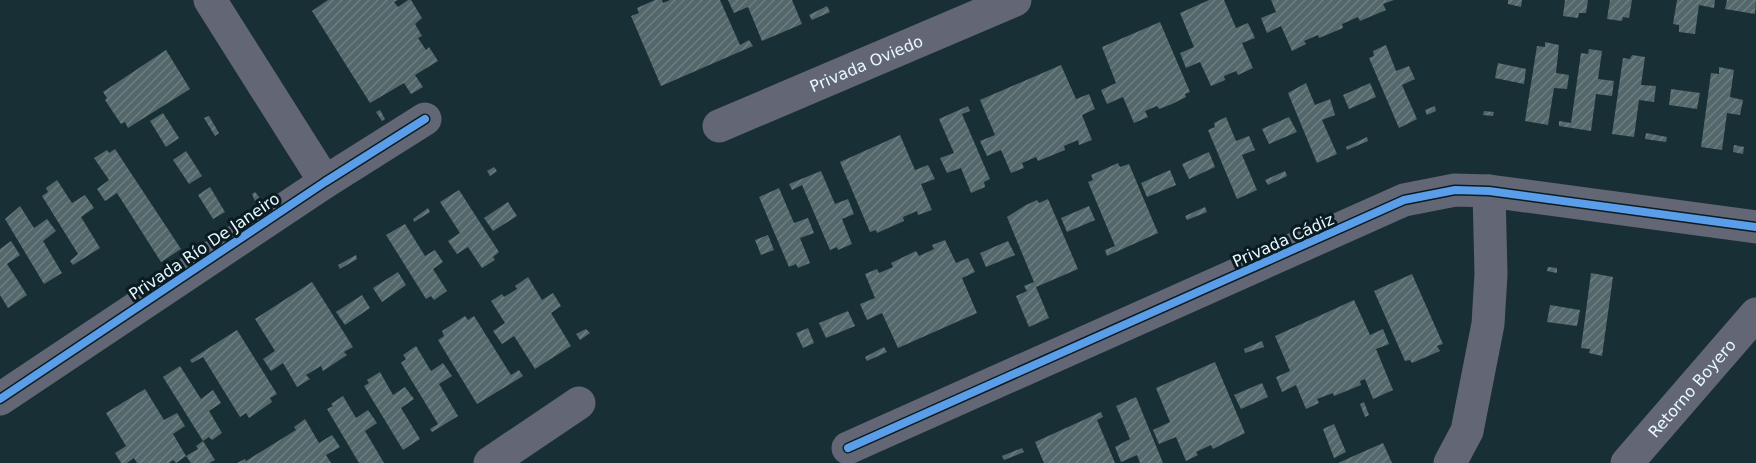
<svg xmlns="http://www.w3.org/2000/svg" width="1756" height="463" font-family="'DejaVu Sans',sans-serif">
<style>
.building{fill:url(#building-hatch)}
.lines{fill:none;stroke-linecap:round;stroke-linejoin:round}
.minor{stroke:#636675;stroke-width:33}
.cycleway-casing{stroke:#0a1b21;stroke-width:11}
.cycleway{stroke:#5a9eea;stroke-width:8}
.labels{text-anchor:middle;stroke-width:6;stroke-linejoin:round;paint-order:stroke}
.street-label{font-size:16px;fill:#e6f7fe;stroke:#0a1b21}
</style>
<defs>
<pattern id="building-hatch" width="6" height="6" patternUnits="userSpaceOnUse" patternTransform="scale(1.5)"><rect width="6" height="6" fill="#54676b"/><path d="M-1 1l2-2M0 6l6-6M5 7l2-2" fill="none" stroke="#6d7e81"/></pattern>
</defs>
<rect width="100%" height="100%" fill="#182f36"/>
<g class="building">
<polygon points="328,0 398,0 394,2 398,7 408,0 411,0 422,18 415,24 422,36 418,38 426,50 429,47 438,61 415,75 423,87 411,94 404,83 370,103 312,11"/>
<polygon points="655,0 662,0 663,3 670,0 720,0 740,45 749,40 753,46 661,86 631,16 639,13 637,8"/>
<polygon points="728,0 792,0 802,24 762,41 748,7 734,13"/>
<polygon points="1209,0 1224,0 1236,28 1248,23 1255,38 1242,43 1253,68 1238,75 1236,71 1224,76 1225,80 1211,86 1200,62 1186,68 1180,53 1194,47 1180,13"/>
<polygon points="1271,0 1394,0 1383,4 1386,10 1360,21 1358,17 1342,24 1343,28 1319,38 1318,35 1304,41 1306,44 1292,51 1281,26 1267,33 1261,18 1276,12"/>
<polygon points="1508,0 1522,0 1521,7 1508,4"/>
<polygon points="1565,0 1588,0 1586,13 1579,13 1578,18 1563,16"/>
<polygon points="1610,0 1632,0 1629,18 1623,17 1622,21 1607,19"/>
<polygon points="1677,0 1715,0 1714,8 1699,5 1695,34 1679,32 1679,25 1673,24"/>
<polygon points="1727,0 1756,0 1755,14 1725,9"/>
<polygon points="827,6 830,12 812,20 809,15"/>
<polygon points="1160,22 1190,92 1185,94 1186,97 1172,104 1159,109 1157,106 1145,111 1148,117 1134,123 1123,97 1107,104 1101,90 1116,83 1102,47"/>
<polygon points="1545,42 1559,45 1556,73 1569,75 1567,89 1554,88 1548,125 1525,121 1537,46 1545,47"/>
<polygon points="1386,45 1396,71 1409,66 1415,79 1402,85 1417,119 1399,128 1369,58 1374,56 1373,51"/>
<polygon points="1589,49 1602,51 1598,79 1614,81 1612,96 1596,94 1591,131 1559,126 1559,121 1571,123 1581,53 1588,54"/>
<polygon points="166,50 190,89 128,128 125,122 121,124 105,100 107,98 103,92"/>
<polygon points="1632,55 1645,57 1641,85 1656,86 1654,102 1639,100 1634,137 1612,134 1623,58 1630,59"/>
<polygon points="1498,63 1526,69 1524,84 1495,78"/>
<polygon points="1061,65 1076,99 1089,94 1095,109 1082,115 1092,140 1079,145 1078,140 1064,146 1065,150 1038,161 1036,157 1022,163 1024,168 1011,173 1001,150 987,156 980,141 995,135 980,100"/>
<polygon points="1719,67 1734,70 1730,97 1743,100 1740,115 1727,113 1722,150 1701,147 1711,73 1719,74"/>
<polygon points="1306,83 1315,105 1330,99 1335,115 1322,120 1337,154 1317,163 1288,93"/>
<polygon points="1370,83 1376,97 1349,109 1343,95"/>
<polygon points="1671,89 1700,93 1697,109 1669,105"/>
<polygon points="968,106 970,111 962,114 990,179 984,182 985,187 971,193 961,168 947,173 940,158 954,153 939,119"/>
<polygon points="1435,106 1436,111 1427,115 1425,110"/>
<polygon points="380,110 385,119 382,121 376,112"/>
<polygon points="1484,111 1494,112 1493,116 1483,115"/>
<polygon points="163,113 179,138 166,147 150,121"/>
<polygon points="209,116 219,133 215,136 204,118"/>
<polygon points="1226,117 1236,141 1249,136 1255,150 1242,155 1257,190 1237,199 1208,130 1215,127 1214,123"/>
<polygon points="1289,117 1297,132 1269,144 1262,129"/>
<polygon points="1646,133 1667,137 1666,142 1645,139"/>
<polygon points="900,135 915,170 928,165 935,179 921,184 932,210 918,215 917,211 903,217 904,221 877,233 876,230 870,232 840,162"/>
<polygon points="1367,137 1368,141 1347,150 1346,147"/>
<polygon points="1734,145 1744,147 1743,154 1733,152"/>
<polygon points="115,149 181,249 161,262 117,193 105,201 97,189 109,180 94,158 107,150 109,153"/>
<polygon points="186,151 202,176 189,184 173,160"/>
<polygon points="1209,152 1215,167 1189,179 1182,164"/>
<polygon points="1118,163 1120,167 1129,164 1158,233 1107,256 1105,250 1115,246 1088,182 1093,180 1091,175"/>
<polygon points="494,167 497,171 490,176 487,171"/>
<polygon points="1170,170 1176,185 1147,197 1141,183"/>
<polygon points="821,171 835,204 848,199 854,214 842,219 852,244 838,250 837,247 830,250 802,185 792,190 789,184"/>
<polygon points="1285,171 1287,176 1268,185 1265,180"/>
<polygon points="57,180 72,203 85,195 94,208 81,217 100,248 73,265 70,261 78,254 42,196 48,192 46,188"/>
<polygon points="210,187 225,212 213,219 198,195"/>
<polygon points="779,188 794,223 808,218 814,233 800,238 810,263 798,268 796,264 789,267 759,197"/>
<polygon points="459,190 499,252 493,257 495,260 482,268 468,247 457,254 448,241 460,233 440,202"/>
<polygon points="255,192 260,198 255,201 252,194"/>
<polygon points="1048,199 1078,269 1036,287 1049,318 1029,327 1016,296 1027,291 1024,286 1034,282 1007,217 1026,205 1037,200 1039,203"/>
<polygon points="508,202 517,216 493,231 484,218"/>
<polygon points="20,206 34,228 47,219 56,231 43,241 62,273 44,284 5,219"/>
<polygon points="1089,206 1095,220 1067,232 1061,218"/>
<polygon points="1205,207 1207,212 1187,220 1185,216"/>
<polygon points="428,208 430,212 414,222 413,219"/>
<polygon points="405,224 425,256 435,250 443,262 433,269 447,291 434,300 431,296 426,299 386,235"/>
<polygon points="768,235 774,250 761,255 755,240"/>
<polygon points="945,240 956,263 968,258 975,272 962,278 977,313 898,348 882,313 867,320 860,304 875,298 865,274 877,269 879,273 893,267 891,263 916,251 919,256 934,249 932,245"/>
<polygon points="11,241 20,255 7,264 27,295 8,308 0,295 0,249"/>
<polygon points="1008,241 1015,255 986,267 980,253"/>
<polygon points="356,255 357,259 340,269 338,265"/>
<polygon points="1548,267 1557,268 1557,273 1547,271"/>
<polygon points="398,272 406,285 382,302 373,288"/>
<polygon points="1591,273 1613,277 1602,356 1589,353 1590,349 1581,348"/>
<polygon points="1412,274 1443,344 1437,346 1440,351 1412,363 1410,360 1405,361 1374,291"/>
<polygon points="528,277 542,300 553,293 561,306 551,313 571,346 535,369 514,336 502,344 493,331 505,323 491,301 502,294 504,297 517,289 515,286"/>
<polygon points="312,282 353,347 344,352 347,355 323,371 321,366 306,375 310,379 297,387 283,363 271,371 263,359 275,351 255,319"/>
<polygon points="362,295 370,308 345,325 336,312"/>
<polygon points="1354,300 1370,335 1383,329 1389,344 1376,349 1393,390 1373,399 1365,379 1360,381 1361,385 1334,396 1333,393 1317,399 1319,403 1306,409 1296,385 1282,392 1276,377 1290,371 1275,336"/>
<polygon points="1550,305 1580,310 1577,326 1547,322"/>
<polygon points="848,311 855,326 826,338 819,323"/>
<polygon points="465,316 468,320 474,316 511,375 519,370 523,376 477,404 438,340 444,336 442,331"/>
<polygon points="808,328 814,343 803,348 796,333"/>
<polygon points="586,329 590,333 580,340 576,334"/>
<polygon points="237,330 277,394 270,398 272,402 249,418 246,413 240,417 203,357 192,363 190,360"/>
<polygon points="1262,341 1264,347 1245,353 1244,349"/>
<polygon points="416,346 431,371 443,363 452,376 439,384 458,416 432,432 430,429 438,424 401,363 406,359 403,355"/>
<polygon points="884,347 887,352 867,361 865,357"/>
<polygon points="1215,362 1245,433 1213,449 1211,445 1196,452 1198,455 1186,461 1176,437 1159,444 1153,430 1170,422 1156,388"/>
<polygon points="180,366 201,399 213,390 221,403 209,411 222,433 212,440 209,437 203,441 215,460 209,463 191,463 186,456 198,449 196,446 203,441 163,377"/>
<polygon points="380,372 393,395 405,387 414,399 401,408 420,439 403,450 364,386 369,383 367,380"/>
<polygon points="1262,383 1268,397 1241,409 1234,395"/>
<polygon points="145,389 164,420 177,413 185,426 173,434 186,456 176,463 173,460 169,463 137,463 134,458 127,463 121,463 115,453 126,446 106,413"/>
<polygon points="343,396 356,418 368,410 377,423 365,431 384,463 359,463 327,409 333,406 331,404"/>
<polygon points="1136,397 1163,463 1140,463 1137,455 1121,462 1115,447 1130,439 1116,406"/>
<polygon points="1364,402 1369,415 1365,417 1360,404"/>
<polygon points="1101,412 1103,417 1097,420 1115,463 1044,463 1035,442"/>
<polygon points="305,419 319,443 332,435 340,447 326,455 331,463 237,463 245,459 246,461 296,430 294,427"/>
<polygon points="1334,424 1346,452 1334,458 1323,429"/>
<polygon points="1383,443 1392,463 1338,463"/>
<polygon points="1022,448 1024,452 1004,460 1002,456"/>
</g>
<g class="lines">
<g class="minor">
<polyline points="210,0 325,182"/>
<path id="s1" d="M719,126l296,-126"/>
<polyline points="0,399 325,182 425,119"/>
<polyline points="848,448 1404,200 1455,190 1489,191 1756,227"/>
<polyline points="490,463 579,403"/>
<polyline points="1450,463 1467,431 1488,324 1491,274 1489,191"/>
<path id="s2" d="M1627,463l129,-149"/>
</g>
<g class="cycleway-casing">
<g id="cycleway">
<polyline points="0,399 325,182 425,119"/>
<polyline points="848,448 1404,200 1455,190 1489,191 1756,227"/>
</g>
</g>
<use href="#cycleway" class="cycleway"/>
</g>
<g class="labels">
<g class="street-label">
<text dy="6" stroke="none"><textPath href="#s1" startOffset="160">Privada Oviedo</textPath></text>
<text transform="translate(1283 240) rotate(-24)" y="6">Privada Cádiz</text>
<text transform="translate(204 246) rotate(-34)" y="6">Privada Río De Janeiro</text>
<text dy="6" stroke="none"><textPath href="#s2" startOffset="99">Retorno Boyero</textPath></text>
</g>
</g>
</svg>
